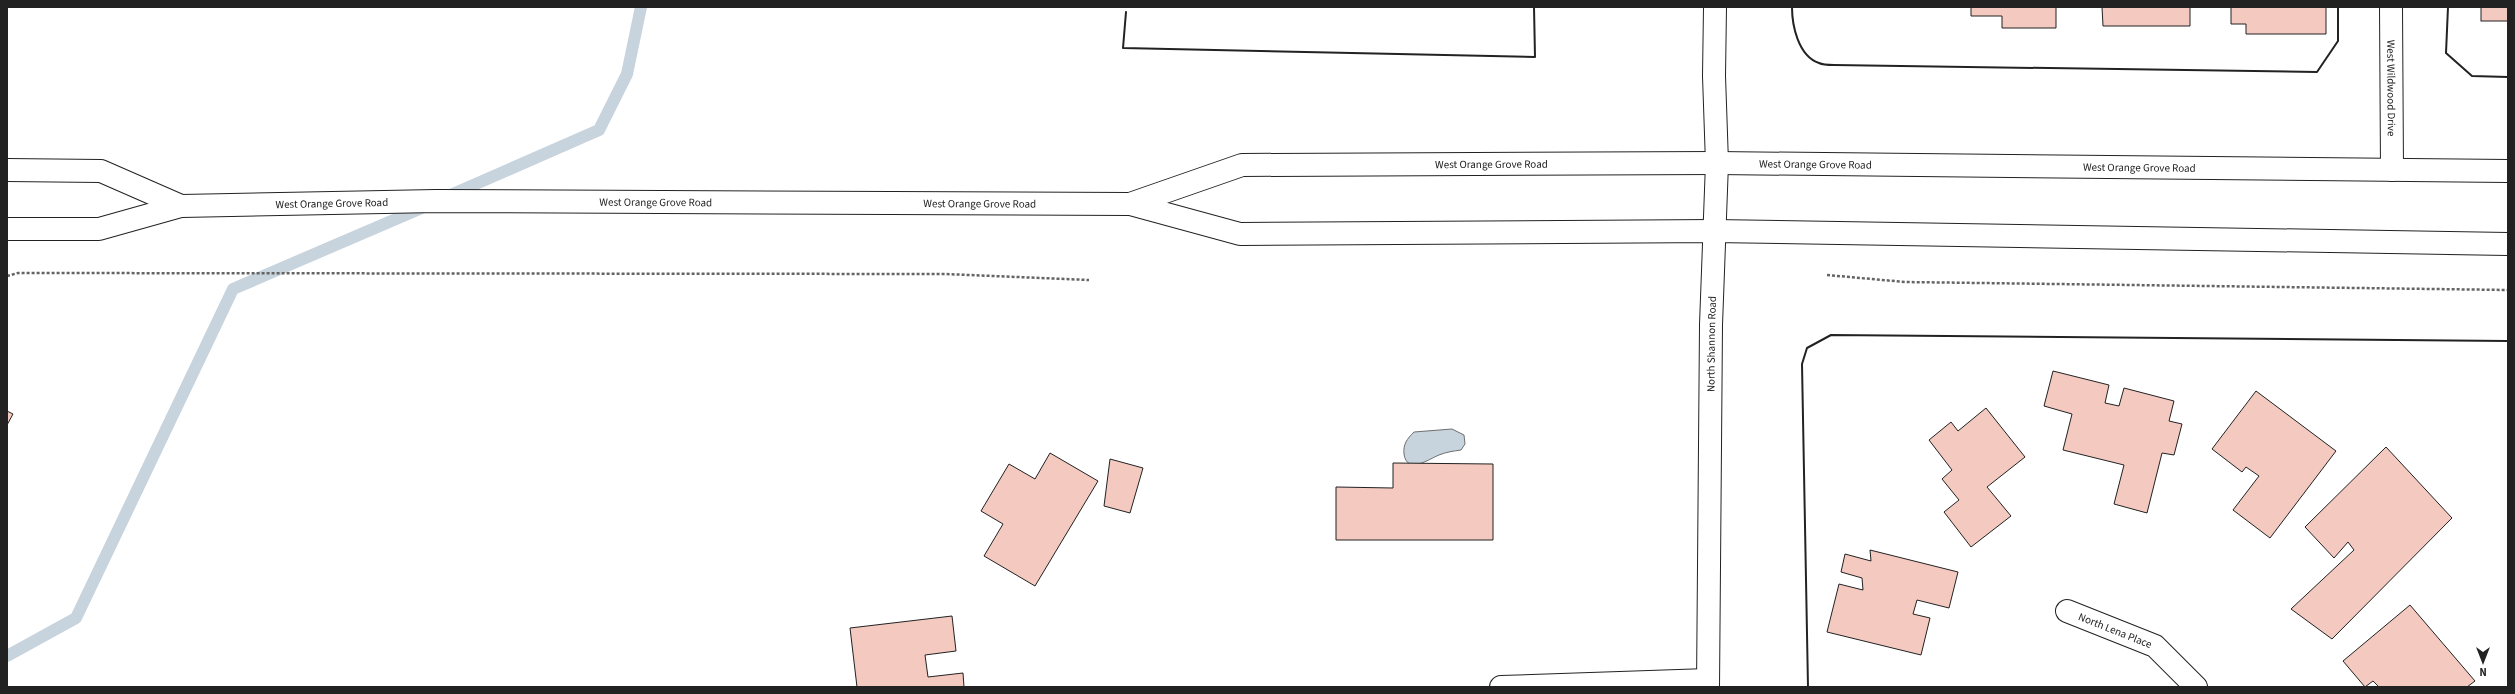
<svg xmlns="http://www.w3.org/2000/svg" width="2515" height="694" font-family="'Source Sans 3',sans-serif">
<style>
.water{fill:#c7d3dd;stroke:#6f6f6f}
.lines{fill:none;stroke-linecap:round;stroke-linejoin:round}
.stream{stroke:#c7d3dd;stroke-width:12}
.building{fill:#f3c9c0;stroke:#222}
.minor-casing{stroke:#222;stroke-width:24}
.tertiary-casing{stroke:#222;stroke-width:24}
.primary-casing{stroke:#222;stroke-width:24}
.path{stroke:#646464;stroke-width:2.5;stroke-dasharray:3 2;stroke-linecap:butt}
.minor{stroke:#fff;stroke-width:22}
.tertiary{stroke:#fff;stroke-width:22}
.primary{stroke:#fff;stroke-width:22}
.wall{stroke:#222;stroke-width:2}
.labels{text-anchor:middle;stroke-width:3;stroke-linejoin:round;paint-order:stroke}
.street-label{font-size:11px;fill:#222;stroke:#fff}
</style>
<rect width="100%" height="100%" fill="#fff"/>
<path class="water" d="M1452,429l12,6 1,9 -4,6c-7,1 -15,2 -22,5 -10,4 -32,20 -35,-1 -1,-10 3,-15 10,-22z"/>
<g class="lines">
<g class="stream">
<polyline points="446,197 599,130 627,74 641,7"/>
<polyline points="7,656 76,618 233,289 424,207"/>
</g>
</g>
<g class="building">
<polygon points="1971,7 2056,7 2056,28 2002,28 2002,16 1971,16"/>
<polygon points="2102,7 2190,7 2190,26 2103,26"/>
<polygon points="2231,7 2326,7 2326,34 2246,34 2246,24 2231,24"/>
<rect x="2481" y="7" width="27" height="14"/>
<polygon points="2053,371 2109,385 2105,403 2119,406 2124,388 2174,401 2169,421 2182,424 2174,455 2162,453 2147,513 2114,504 2124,465 2063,450 2072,414 2044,406"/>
<polygon points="2256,391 2336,451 2270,538 2233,510 2259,476 2246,467 2242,472 2212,449"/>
<polygon points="1986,408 2025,457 1987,487 2011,516 1971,547 1944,512 1959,500 1942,479 1952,470 1929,440 1951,422 1958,431"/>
<polygon points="7,411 13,414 7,425"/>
<polygon points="2386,447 2452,518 2332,639 2291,609 2354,550 2348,542 2334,558 2305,527"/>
<polygon points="1050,453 1098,481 1035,586 984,556 1003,524 981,511 1009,464 1035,479"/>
<polygon points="1110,459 1143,468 1130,513 1104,506"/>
<polygon points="1393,463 1493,464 1493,540 1336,540 1336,487 1393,488"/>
<polygon points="1870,550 1958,572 1949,608 1917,600 1913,614 1930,618 1921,655 1827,632 1839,584 1863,590 1862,578 1841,572 1845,554 1871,561"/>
<polygon points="2410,605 2475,681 2467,687 2379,687 2373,681 2365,687 2343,661"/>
<polygon points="952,616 956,651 925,655 928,677 963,673 964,687 857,687 850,628"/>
</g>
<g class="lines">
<g class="minor-casing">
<g id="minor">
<path id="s1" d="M2391,7l1,163"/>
<path id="s2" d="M2067,611l88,35 41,41"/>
<polyline points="1501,687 1708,680"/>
</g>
</g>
<g class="tertiary-casing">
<g id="tertiary">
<path id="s3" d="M1708,687l3,-362 6,-162 -3,-87 1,-69"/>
</g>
</g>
<g class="primary-casing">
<g id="primary">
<polyline points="7,170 101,171 181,206"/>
<path id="s4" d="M1130,204l112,-39 475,-2 791,8"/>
<path id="s5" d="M7,229h92l82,-23 255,-5 694,3 110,30 474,-3 794,13"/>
</g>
</g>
<g class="path">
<polyline points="1827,275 1905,282 2508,290"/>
<polyline points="7,276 18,273 945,274 1089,280"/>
</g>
<use href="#minor" class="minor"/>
<use href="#tertiary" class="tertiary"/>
<use href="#primary" class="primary"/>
<g class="wall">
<path d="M1792,7c0,18 6,49 27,56 4,2 10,2 15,2l483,7 21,-31v-34"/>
<polyline points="2448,7 2446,53 2472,76 2508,77"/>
<polyline points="1126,12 1123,48 1535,57 1534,7"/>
<polyline points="1808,687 1802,364 1807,348 1831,335 2508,341"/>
</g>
</g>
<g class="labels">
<g class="street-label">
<text dy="4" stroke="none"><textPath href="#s1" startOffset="81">West Wildwood Drive</textPath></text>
<text dy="4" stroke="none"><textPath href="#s4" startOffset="368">West Orange Grove Road</textPath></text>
<text dy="4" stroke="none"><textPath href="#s4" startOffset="692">West Orange Grove Road</textPath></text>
<text dy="4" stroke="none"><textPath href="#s4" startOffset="1016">West Orange Grove Road</textPath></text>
<text dy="4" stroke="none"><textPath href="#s5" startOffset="652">West Orange Grove Road</textPath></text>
<text dy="4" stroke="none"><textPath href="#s5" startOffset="328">West Orange Grove Road</textPath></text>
<text dy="4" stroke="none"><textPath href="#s5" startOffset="976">West Orange Grove Road</textPath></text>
<text dy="4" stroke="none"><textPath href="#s3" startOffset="343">North Shannon Road</textPath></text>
<text dy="4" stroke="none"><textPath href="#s2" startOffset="52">North Lena Place</textPath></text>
</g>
</g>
<rect width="2515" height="694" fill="none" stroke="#222222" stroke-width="16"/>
<g transform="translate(2483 662) rotate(180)" stroke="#ffffff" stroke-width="3" paint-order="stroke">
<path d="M0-3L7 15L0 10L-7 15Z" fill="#222222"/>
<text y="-6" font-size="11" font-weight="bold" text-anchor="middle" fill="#222222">N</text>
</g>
</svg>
